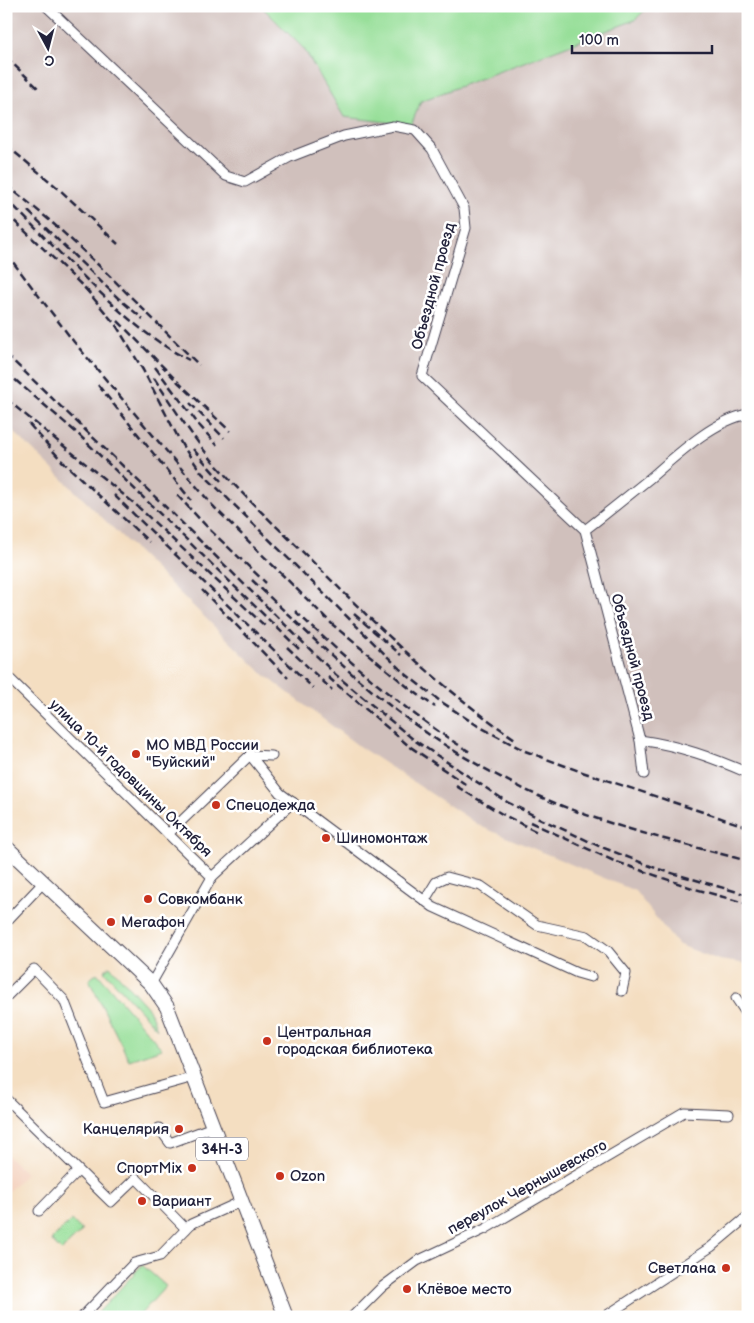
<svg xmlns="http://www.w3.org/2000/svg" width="754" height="1323" font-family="'Balsamiq Sans',sans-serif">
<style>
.built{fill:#f4d3c0}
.industrial{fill:#d0c0bc}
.green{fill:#97df99;stroke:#5c806a}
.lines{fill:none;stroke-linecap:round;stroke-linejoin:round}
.minor-casing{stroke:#423e4f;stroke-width:11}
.primary-casing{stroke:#423e4f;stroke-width:16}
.minor{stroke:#fff;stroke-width:9}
.primary{stroke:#fff;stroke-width:14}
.rail{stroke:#22223b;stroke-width:2.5;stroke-dasharray:8 4;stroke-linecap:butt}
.poi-dot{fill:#c8321e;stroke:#fff;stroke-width:2}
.labels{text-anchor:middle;stroke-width:5;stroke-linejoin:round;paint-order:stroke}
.shield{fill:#fff;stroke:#646476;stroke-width:1}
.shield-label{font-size:14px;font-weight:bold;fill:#22223b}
.street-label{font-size:15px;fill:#22223b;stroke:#fff}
.poi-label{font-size:15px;fill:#22223b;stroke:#fff;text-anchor:start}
</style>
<rect width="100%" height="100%" fill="#fff"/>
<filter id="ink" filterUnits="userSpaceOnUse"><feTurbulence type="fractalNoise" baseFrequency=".02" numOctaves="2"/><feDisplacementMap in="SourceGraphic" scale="10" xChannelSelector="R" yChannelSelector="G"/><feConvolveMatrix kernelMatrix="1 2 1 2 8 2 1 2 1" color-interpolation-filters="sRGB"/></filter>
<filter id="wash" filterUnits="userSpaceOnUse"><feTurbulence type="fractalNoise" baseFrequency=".0096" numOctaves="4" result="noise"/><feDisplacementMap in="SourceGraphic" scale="20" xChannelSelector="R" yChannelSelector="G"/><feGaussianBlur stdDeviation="1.12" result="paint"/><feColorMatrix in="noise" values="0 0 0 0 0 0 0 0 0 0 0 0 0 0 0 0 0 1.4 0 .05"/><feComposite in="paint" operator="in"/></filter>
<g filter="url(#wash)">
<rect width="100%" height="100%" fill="#f4dec1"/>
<polygon class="built" points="6,1154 26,1173 6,1194"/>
<polygon class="industrial" points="6,6 261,6 304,49 344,117 404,65 635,20 649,6 748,6 748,964 719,960 677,944 635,891 482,827 360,747 262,673 6,424"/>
<g class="green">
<polygon points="261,6 649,6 635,20 421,101 411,125 344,117 304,49"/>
<polygon points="110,966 149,1009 157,1029 104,971"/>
<polygon points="97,973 162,1049 129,1060 89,980"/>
<polygon points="72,1220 82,1231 61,1251 51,1240"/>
<polygon points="142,1265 166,1286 138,1317 94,1317"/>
</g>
</g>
<g filter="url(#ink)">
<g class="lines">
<g class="minor-casing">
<g id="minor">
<polyline points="46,6 226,176 245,182 290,157 344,136 393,126 415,130 432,149 464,208 466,228 422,376 585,530 640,740 644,774"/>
<path d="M585,530c22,-17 43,-34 64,-51 27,-23 63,-58 99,-65"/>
<polyline points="6,675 212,877"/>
<path d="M640,740c41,6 71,17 108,33"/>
<polyline points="250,755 280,793 433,907 577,973 591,977"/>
<polyline points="168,834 250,755 272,756"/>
<polyline points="425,900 436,882 447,877 481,886 537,925 587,936 608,951 626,973 622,991"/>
<polyline points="6,922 43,883"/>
<polyline points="151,984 212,877 293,802"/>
<polyline points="6,997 34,969 64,1000 104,1102 194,1077"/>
<polyline points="736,998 748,1016"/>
<polyline points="6,1099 111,1202 136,1178 186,1229"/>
<polyline points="159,1128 170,1143 213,1127"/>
<polyline points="39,1211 78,1171"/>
<polyline points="82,1317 134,1263 160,1256 191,1224 242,1201"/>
<polyline points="352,1317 382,1287 417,1261 485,1229 684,1112 729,1114"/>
<polyline points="604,1317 711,1247 748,1216"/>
</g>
</g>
<g class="primary-casing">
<polyline id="primary" points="6,847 151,984 167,1007 286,1317"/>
</g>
<use href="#minor" class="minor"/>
<use href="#primary" class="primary"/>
<g class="rail">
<polyline points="6,57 38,88"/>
<polyline points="6,145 59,189 118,244"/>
<path d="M6,185c70,53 131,119 193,180"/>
<path d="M6,198c26,27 52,53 78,79 33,32 64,62 105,83"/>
<polyline points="28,211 118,298 143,319"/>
<polyline points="6,213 90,293"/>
<polyline points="6,253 74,342 213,506 333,625 409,688 435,707"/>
<polyline points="85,288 119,329"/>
<polyline points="118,321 179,383 230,431"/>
<polyline points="116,325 143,370 182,445 202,473 403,672 440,701 478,726 525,751 579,771 748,827"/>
<polyline points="6,354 175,516 336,675 414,740 507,802 543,820 599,846 658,869 748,895"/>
<polyline points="155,367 199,425 217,445"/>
<polyline points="6,372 77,433 299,649"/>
<path d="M154,378c20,30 40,62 64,89 31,35 67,67 100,100 61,61 125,123 197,172"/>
<polyline points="98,385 191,500"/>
<polyline points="6,399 135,504 265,626"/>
<polyline points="190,403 224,438"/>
<polyline points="29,424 62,461 149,542"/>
<polyline points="193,449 221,481"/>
<polyline points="114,495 313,688"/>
<polyline points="177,495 210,530 266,583"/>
<path d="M252,580c62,59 123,121 196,167 27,17 57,33 86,47 68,31 142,48 214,67"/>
<polyline points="202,590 288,678"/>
<path d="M295,611c54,50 111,102 175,141"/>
<polyline points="354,614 401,655"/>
<polyline points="287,647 332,690"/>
<polyline points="328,677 409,746 468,786"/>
<polyline points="456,786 502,814 537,832"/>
<polyline points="530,822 614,861 692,888 748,904"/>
</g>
</g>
</g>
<g class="poi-dot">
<circle cx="136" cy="754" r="5"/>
<circle cx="216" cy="805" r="5"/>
<circle cx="326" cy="838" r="5"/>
<circle cx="148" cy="899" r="5"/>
<circle cx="111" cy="922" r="5"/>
<circle cx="267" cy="1041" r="5"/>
<circle cx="179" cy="1129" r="5"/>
<circle cx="192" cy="1168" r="5"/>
<circle cx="280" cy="1176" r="5"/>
<circle cx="142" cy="1201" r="5"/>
<circle cx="726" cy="1268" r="5"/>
<circle cx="407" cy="1289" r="5"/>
</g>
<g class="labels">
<rect class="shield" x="196" y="1137.5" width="52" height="23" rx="4"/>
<g class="shield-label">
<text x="222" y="1154">34Н-3</text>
</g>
<g class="street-label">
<text transform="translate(433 286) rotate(-75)" y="5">Объездной проезд</text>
<text transform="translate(633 657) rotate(75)" y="5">Объездной проезд</text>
<text transform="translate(131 778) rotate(44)" y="5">улица 10-й годовщины Октября</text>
<text transform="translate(527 1187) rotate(-29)" y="5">переулок Чернышевского</text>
</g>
<g class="poi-label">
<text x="146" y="750">МО МВД России<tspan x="146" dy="17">"Буйский"</tspan></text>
<text x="226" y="810">Спецодежда</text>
<text x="336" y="843">Шиномонтаж</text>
<text x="158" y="904">Совкомбанк</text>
<text x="121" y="927">Мегафон</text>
<text x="277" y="1037">Центральная<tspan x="277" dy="17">городская библиотека</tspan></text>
<text x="169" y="1134" text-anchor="end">Канцелярия</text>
<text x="182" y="1173" text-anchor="end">СпортMix</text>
<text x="290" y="1181">Ozon</text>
<text x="152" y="1206">Вариант</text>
<text x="716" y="1273" text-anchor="end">Светлана</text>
<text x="417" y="1294">Клёвое место</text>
</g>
</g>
<rect width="754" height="1323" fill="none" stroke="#fff" stroke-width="25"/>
<g transform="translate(48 48) rotate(173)" stroke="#ffffff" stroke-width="4" paint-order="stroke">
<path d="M0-4L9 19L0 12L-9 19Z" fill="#22223b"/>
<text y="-8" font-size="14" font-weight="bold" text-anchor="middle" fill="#22223b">С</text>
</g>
<path d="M572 45v8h140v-8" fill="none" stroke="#22223b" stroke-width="2.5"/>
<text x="579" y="45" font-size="15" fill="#22223b" stroke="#ffffff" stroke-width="4" paint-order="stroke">100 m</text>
</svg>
